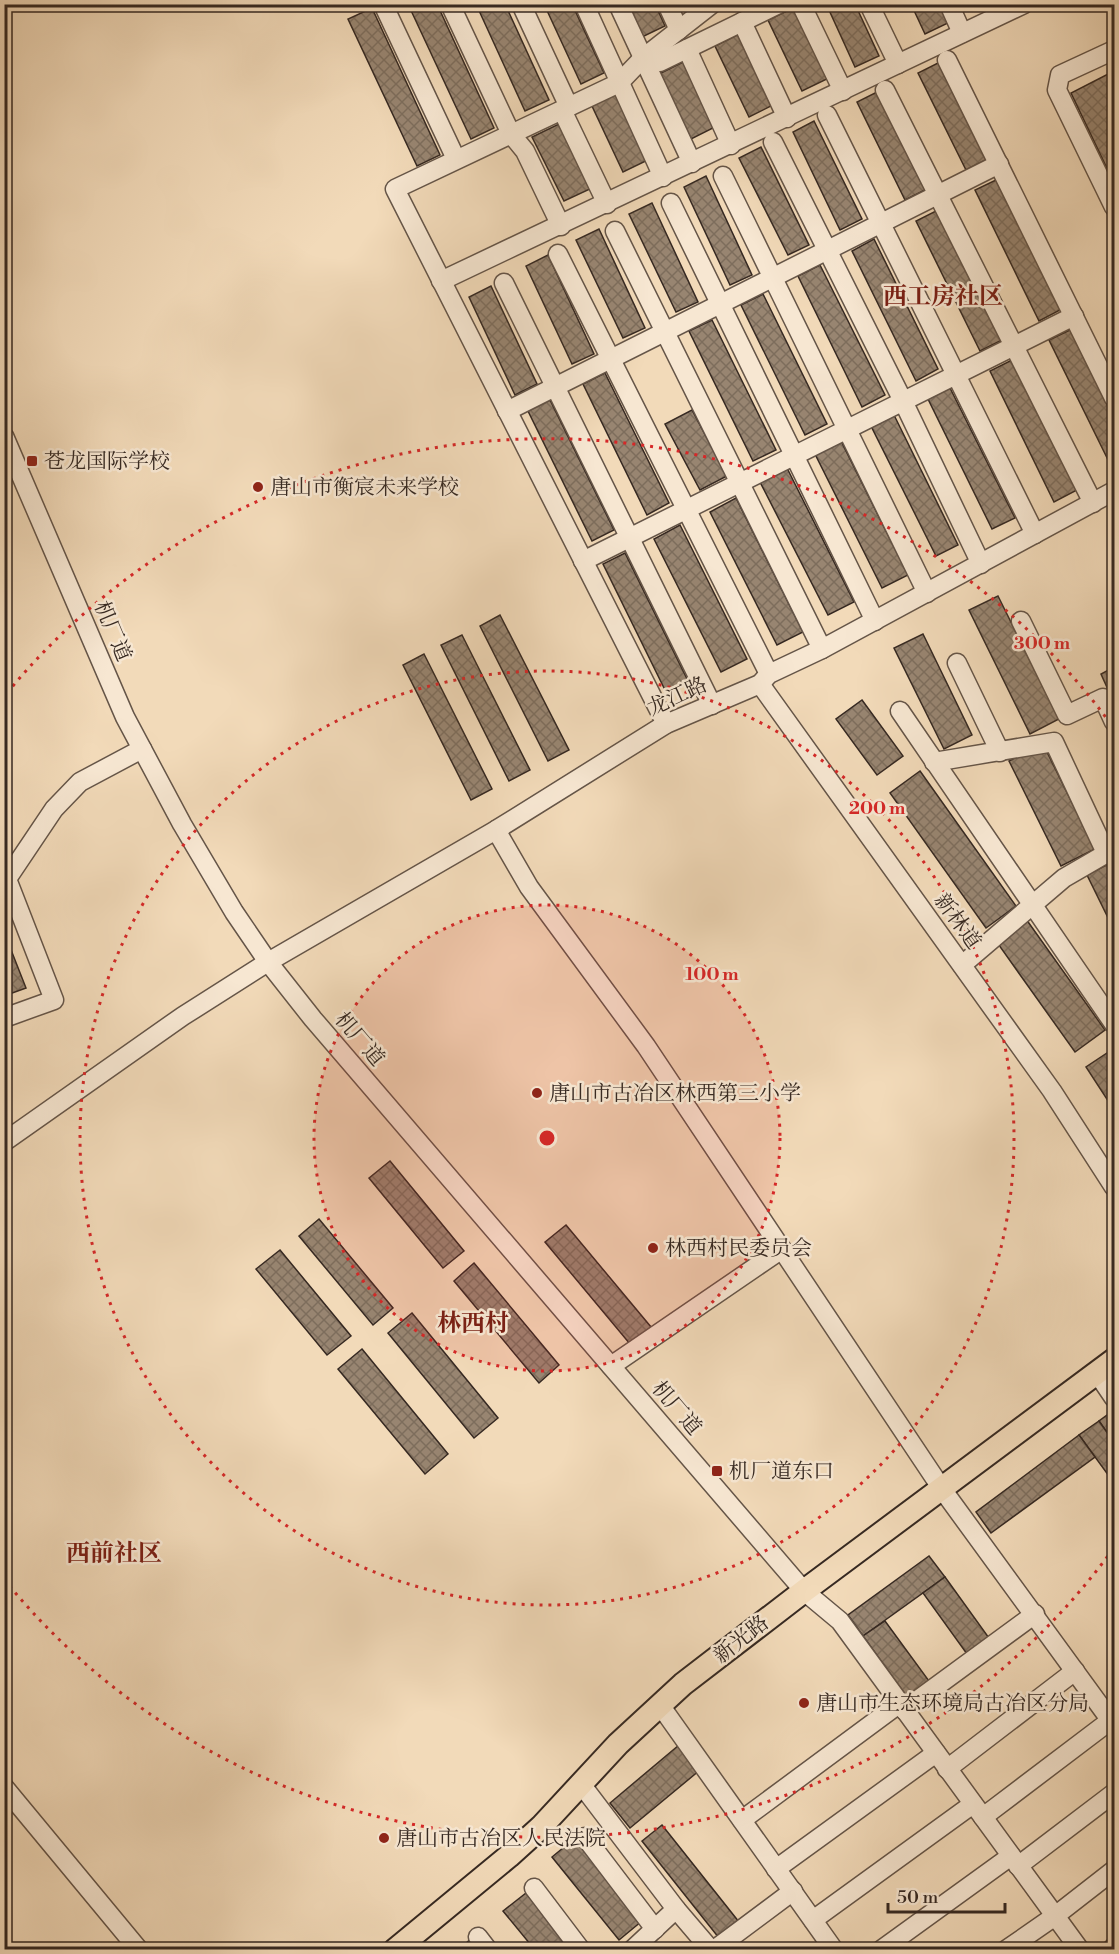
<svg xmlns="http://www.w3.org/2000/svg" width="1119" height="1954" font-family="'Libre Bodoni','Noto Serif SC',serif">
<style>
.building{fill:url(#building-cross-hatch);stroke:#362922;stroke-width:1.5}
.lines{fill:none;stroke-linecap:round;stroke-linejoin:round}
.minor-casing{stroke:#655548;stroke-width:21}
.major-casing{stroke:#362922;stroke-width:26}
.minor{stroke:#f7e7d2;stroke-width:18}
.major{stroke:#f2dab9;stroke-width:22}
.ring{fill:none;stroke:#d62828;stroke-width:3;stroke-dasharray:3 6}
.poi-dot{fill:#8f2418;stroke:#f7e7d2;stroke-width:2}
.labels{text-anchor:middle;stroke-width:5;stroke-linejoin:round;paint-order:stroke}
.poi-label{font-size:21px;fill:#362922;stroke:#f7e7d2;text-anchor:start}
.street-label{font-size:21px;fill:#362922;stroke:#f7e7d2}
.quarter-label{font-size:24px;font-weight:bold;fill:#7a1f14;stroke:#f7e7d2}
.centre{fill:#d62828;stroke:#f7e7d2;stroke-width:3}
.ring-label{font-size:18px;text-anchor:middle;font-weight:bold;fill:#d62828;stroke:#f7e7d2;stroke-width:5;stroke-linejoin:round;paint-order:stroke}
</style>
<defs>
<pattern id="building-cross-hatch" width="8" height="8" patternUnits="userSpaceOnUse" patternTransform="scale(1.5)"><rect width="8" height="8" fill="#988571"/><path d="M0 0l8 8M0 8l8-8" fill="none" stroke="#7d6d5c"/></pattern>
</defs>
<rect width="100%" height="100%" fill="#f2dab9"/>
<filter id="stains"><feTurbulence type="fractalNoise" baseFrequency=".00333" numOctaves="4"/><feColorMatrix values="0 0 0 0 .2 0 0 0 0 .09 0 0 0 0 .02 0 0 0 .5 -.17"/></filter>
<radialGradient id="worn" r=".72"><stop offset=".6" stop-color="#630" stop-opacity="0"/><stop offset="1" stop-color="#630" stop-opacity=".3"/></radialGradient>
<g class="building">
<polygon points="408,4 437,4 494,128 471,139"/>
<polygon points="476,4 505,4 549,100 525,111"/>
<polygon points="544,4 572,4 604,73 581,84"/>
<polygon points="626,4 655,4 665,26 642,37"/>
<polygon points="839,4 855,4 879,56 855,67 829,10"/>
<polygon points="911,4 940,4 948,23 925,34"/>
<polygon points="795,7 829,78 802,91 768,20"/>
<polygon points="372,8 440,155 417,166 348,19"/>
<polygon points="741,33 775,104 749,117 715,46"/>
<polygon points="685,61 717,126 691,139 659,74"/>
<polygon points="940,62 988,159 966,170 918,73"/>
<polygon points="1114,71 1114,183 1071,93"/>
<polygon points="879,91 927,189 905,200 857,102"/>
<polygon points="618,93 650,159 623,172 592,106"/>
<polygon points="814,121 862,219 840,230 793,132"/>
<polygon points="559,124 590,189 564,201 532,137"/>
<polygon points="761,147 809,245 788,255 739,158"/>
<polygon points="706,176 752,275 730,285 684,187"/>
<polygon points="998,179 1062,309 1039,321 975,190"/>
<polygon points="652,203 698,302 676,312 629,214"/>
<polygon points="938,210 1002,340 980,351 916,221"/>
<polygon points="599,229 645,328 623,338 576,240"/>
<polygon points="874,239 938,369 916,381 852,251"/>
<polygon points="548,255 594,354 572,364 526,266"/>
<polygon points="820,265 885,395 862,407 798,276"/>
<polygon points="491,286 537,384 515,395 469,297"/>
<polygon points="763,294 827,424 805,435 741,305"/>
<polygon points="712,320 776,450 753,461 689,331"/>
<polygon points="1072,329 1114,416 1113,470 1049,340"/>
<polygon points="1012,360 1077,490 1054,502 990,371"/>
<polygon points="605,373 669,503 647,515 583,384"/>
<polygon points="950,388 1015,518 992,529 928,399"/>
<polygon points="550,400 614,530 592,541 528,411"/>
<polygon points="692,410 727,476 700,490 665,424"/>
<polygon points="894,415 958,545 936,556 871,426"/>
<polygon points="841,441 908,575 882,588 815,454"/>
<polygon points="787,468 854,602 828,615 760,482"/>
<polygon points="736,498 803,632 777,645 710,512"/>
<polygon points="680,525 747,659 721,672 654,539"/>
<polygon points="625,553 689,683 667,694 603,564"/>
<polygon points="998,596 1059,719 1030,734 969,610"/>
<polygon points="500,615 569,750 548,761 480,626"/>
<polygon points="923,634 972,735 944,749 894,648"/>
<polygon points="462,635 530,770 509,781 441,645"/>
<polygon points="424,654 492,789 471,800 403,665"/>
<polygon points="1114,667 1114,703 1101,674"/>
<polygon points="862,700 903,756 877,775 836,719"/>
<polygon points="1043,744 1095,849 1061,866 1009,761"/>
<polygon points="920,771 1016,906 986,928 890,793"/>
<polygon points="1114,861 1114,930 1087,875"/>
<polygon points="1026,919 1105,1030 1075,1052 996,941"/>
<polygon points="4,932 26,988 4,996"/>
<polygon points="1110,1051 1114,1057 1114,1110 1086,1067"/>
<polygon points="390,1161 464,1251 443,1268 369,1178"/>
<polygon points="319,1219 393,1308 373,1325 299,1236"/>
<polygon points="566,1225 651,1327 630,1344 545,1242"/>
<polygon points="280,1250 351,1336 327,1355 256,1269"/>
<polygon points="474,1263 559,1365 539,1383 454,1281"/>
<polygon points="4,1269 11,1283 4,1286"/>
<polygon points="412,1313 498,1418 474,1438 388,1333"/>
<polygon points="362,1349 448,1454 425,1474 338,1369"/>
<polygon points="1114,1410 1114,1429 1108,1434 1099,1421"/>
<polygon points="1099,1421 1108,1434 1114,1429 1114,1483 1079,1435"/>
<polygon points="1079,1435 1095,1457 991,1533 976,1512"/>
<polygon points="929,1556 945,1577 863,1636 848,1615"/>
<polygon points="945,1577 989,1638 967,1654 923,1593"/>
<polygon points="885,1621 929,1681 907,1697 863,1636"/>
<polygon points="679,1745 700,1770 630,1828 610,1803"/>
<polygon points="662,1825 739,1922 719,1938 642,1841"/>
<polygon points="575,1838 642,1921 619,1940 552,1857"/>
<polygon points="526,1893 573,1950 535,1950 503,1911"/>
<polygon points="473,1937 484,1950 458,1950"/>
</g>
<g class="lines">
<g class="minor-casing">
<g id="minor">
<polyline points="383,4 456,159"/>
<polyline points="450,4 511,134 525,151 561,226"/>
<polyline points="521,4 569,107"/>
<polyline points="584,4 663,177"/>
<polyline points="618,4 692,163"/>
<polyline points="667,4 679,30"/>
<polyline points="801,4 843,91"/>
<polyline points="869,4 898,64"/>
<polyline points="949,4 962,33"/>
<polyline points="742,22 787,118"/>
<polyline points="687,49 731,145"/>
<polyline points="1114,50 1060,75 1057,90 1114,207"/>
<polyline points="643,58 660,62 779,4"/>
<polyline points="947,60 1114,398"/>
<polyline points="885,90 1093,503"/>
<polyline points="562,110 607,204"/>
<polyline points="827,115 1035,534"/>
<polyline points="773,142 903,401 981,564"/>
<polyline points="723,176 927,593"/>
<polyline points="671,203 875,621"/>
<polyline points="615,231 822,649"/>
<polyline points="558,254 769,674"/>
<polyline points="441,281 1024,4"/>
<polyline points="504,283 712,705"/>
<polyline points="507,411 999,164"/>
<polyline points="4,436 125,717 182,824 234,912 268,962 313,1019 804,1591 840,1621 1080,1950"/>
<polyline points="583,561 1074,316"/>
<polyline points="1021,621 1067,715 1103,698 1114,722"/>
<polyline points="957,663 1000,752"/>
<polyline points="760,684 1052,1091 1114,1187"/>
<polyline points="900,711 1114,1024"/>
<polyline points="666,724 395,189 619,83 643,58 712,4"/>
<polyline points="934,762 1054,742 1106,853"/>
<polyline points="496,830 529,887 646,1046 942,1489 1114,1725"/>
<polyline points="962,965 1064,878 1114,849"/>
<polyline points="4,1018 54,1000 7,879 54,809 80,782 142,749"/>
<polyline points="4,1142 183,1016 268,962 496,830 666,724 760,684 769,674 822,649 1114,491"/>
<polyline points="611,1366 782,1249"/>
<polyline points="1097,1373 1114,1398"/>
<polyline points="660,1705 834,1950"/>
<polyline points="904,1710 1035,1614"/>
<polyline points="947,1769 1075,1671"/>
<polyline points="581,1784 676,1909 632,1950"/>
<polyline points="4,1787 139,1950"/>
<polyline points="983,1817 1111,1720"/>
<polyline points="742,1820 900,1703"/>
<polyline points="585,1837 655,1929"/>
<polyline points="1018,1866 1114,1793"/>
<polyline points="776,1869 936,1753"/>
<polyline points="534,1888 581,1950"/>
<polyline points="676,1909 711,1950"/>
<polyline points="813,1920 973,1804"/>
<polyline points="478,1937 488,1950"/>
<polyline points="714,1950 793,1891"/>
<polyline points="881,1950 1011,1856"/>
<polyline points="1006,1950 1055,1916 1114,1870"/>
<polyline points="1111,1950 1114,1947"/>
</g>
</g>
<g class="major-casing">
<polyline id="major" points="395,1950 509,1856 541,1827 618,1744 683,1684 804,1591 1114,1360"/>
</g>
<use href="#minor" class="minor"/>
<use href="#major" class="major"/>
</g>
<circle cx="547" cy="1138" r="233" fill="#d62828" fill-opacity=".12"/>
<g class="ring">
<circle cx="547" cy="1138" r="233"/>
<circle cx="547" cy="1138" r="467"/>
<path d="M1113 1549A700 700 0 0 1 7 1583M7 693A700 700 0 0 1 1113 727"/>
</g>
<g class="poi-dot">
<rect x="26" y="455" width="12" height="12" rx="3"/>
<circle cx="258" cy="487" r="6"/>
<circle cx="537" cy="1093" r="6"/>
<circle cx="653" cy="1248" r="6"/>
<rect x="711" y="1465" width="12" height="12" rx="3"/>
<circle cx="804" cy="1703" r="6"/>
<circle cx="384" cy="1838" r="6"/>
</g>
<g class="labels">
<g class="poi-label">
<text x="44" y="468">苍龙国际学校</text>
<text x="270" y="494">唐山市衡宸未来学校</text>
<text x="549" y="1100">唐山市古冶区林西第三小学</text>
<text x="665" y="1255">林西村民委员会</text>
<text x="729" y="1478">机厂道东口</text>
<text x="816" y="1710">唐山市生态环境局古冶区分局</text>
<text x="396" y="1845">唐山市古冶区人民法院</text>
</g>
<g class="street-label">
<text transform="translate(113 631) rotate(67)" y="7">机厂道</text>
<text transform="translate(677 696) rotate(-25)" y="7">龙江路</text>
<text transform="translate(958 921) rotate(54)" y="7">新林道</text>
<text transform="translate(360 1039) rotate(49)" y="7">机厂道</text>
<text transform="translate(677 1408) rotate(49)" y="7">机厂道</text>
<text transform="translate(741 1639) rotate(-38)" y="7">新光路</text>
</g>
<g class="quarter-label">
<text x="943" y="304">西工房社区</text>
<text x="473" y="1331">林西村</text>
<text x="114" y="1561">西前社区</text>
</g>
</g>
<circle cx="547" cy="1138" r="9" class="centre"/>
<g class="ring-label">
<text x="1042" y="649">300 m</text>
<text x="877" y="814">200 m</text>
<text x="712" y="980">100 m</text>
</g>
<rect width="1119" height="1954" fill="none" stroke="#f2dab9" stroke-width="24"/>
<rect x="6" y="6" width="1107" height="1942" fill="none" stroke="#362922" stroke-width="3"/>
<rect x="12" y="12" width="1095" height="1930" fill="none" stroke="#362922" stroke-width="1.5"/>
<path d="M888 1903v9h117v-9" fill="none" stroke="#362922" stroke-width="3"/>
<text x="897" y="1903" font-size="18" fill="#362922" stroke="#f7e7d2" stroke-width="4.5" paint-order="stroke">50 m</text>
<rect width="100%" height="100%" filter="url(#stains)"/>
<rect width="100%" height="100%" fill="url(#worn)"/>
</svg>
